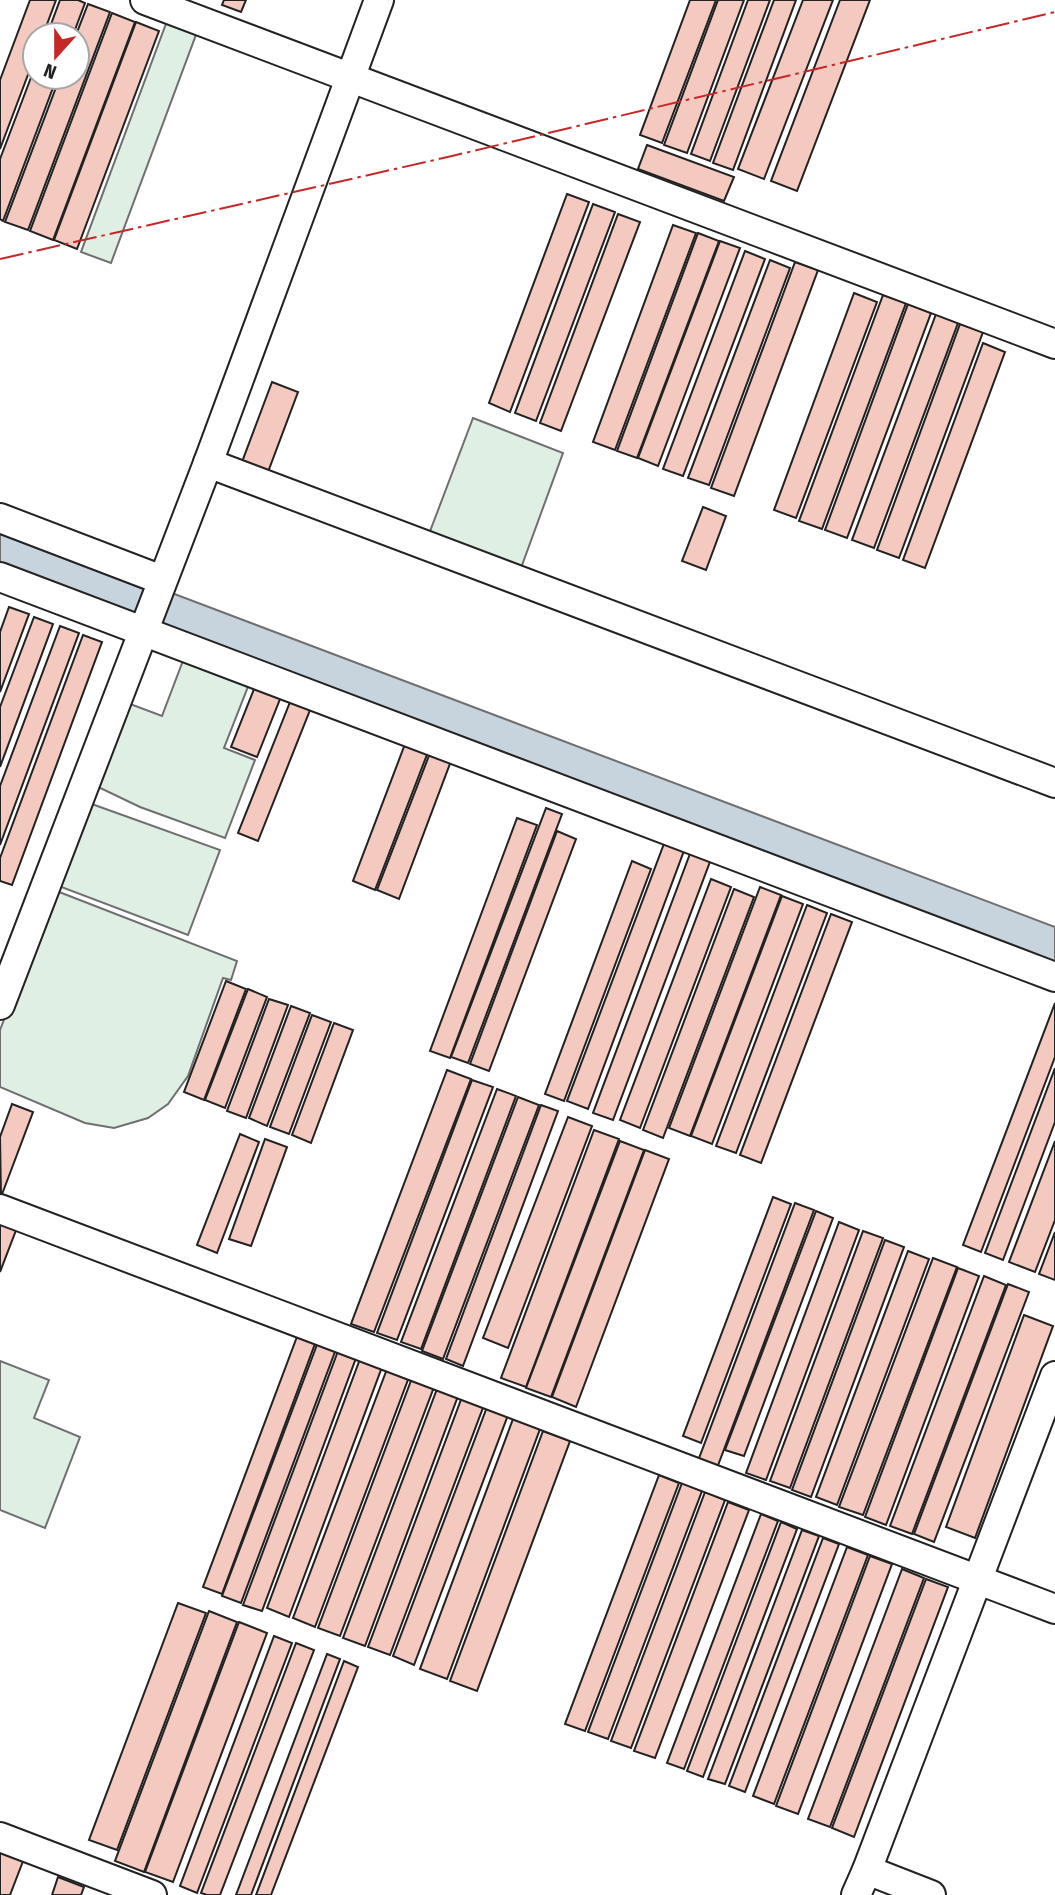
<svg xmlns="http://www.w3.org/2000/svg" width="1055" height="1895" font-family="'Fira Sans Condensed',sans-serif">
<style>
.green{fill:#e0efe3;stroke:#6f6f6f;stroke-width:2}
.water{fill:#c7d3dd;stroke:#6f6f6f;stroke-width:2}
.building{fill:#f3c9c0;stroke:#222;stroke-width:2}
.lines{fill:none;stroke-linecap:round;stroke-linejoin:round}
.minor-casing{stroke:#222;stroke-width:32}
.minor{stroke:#fff;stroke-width:28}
.power{stroke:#c62828;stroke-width:2;stroke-dasharray:24 5 3.5 5;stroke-linecap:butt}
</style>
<rect width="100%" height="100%" fill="#fff"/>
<g class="green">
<polygon points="167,21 197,32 111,263 81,252"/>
<polygon points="473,418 563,453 521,568 429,534"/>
<polygon points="184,658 249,684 224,748 255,760 225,838 140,807 96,786 125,702 162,716"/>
<polygon points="89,803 220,850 188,935 56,885"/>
<polygon points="54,890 237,961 231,980 223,978 188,1076 168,1104 148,1118 114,1128 85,1123 0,1087 0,1030"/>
<polygon points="0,1361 49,1380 34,1418 80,1437 45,1528 0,1510"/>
</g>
<polygon class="water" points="0,528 1055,927 1055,968 0,567"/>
<g class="building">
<polygon points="30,0 56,0 43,35 35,35 35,56 0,149 0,80"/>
<polygon points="60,0 78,0 85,3 73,35 47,35"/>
<polygon points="224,0 246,0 241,12 222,5"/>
<polygon points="690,0 716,0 662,143 640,135"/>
<polygon points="718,0 744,0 687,153 664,145"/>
<polygon points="748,0 770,0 710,161 691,154"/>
<polygon points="774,0 796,0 733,170 713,163"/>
<polygon points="803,0 833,0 764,179 738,169"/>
<polygon points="840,0 870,0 797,191 771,181"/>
<polygon points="88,4 110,12 28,230 5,222 60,77 77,77 76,35"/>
<polygon points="112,13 135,22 53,240 30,231"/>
<polygon points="136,22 159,31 77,249 54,240"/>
<polygon points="35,67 35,77 57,77 3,221 0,219 0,159"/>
<polygon points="647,145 734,177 724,201 638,169"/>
<polygon points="567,194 589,202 510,412 489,403"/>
<polygon points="593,204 615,212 536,421 515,413"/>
<polygon points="618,214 640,222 561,431 540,423"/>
<polygon points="673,225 696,233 615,450 593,442"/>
<polygon points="698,233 719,241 637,458 617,451"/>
<polygon points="720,241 740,248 658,466 638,458"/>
<polygon points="745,251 765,259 683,476 663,469"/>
<polygon points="770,260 790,268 709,485 688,478"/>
<polygon points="795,262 818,270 734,496 711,488"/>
<polygon points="854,293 877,302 796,518 774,510"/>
<polygon points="883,295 906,303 822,529 799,521"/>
<polygon points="908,304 931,313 847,538 825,530"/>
<polygon points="936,314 958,323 874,548 852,540"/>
<polygon points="960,324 983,332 899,558 877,550"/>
<polygon points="983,343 1005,352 925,568 903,560"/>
<polygon points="272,382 298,392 268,472 242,462"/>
<polygon points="703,507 726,516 706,570 682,561"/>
<polygon points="9,607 29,614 0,692 0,632"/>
<polygon points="34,617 53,624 0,767 0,707"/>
<polygon points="60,626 79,633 0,845 0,786"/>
<polygon points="83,635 102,642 12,885 0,881 0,858"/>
<polygon points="256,684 282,694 257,757 231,747"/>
<polygon points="292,697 312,705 258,841 238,833"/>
<polygon points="405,744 428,752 375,890 353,881"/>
<polygon points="430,753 451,761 399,899 377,890"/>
<polygon points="546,808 562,814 468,1063 451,1057"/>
<polygon points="517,818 537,825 450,1058 430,1051"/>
<polygon points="557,831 576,839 489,1071 470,1064"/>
<polygon points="665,841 685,848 588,1109 567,1101"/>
<polygon points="691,851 711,859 613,1120 593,1113"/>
<polygon points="632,861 651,869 564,1101 545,1094"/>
<polygon points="711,879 731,887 640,1128 620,1120"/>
<polygon points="760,887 781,895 690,1136 669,1128"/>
<polygon points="734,889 754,897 663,1138 643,1130"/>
<polygon points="782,896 803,904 712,1144 691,1136"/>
<polygon points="807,905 827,913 736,1153 716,1146"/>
<polygon points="831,914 852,922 761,1163 740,1155"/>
<polygon points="226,981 246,989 204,1100 184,1092"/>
<polygon points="248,989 267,997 225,1108 205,1100"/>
<polygon points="269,999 288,1005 246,1118 227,1111"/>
<polygon points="1055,1003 1055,1057 981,1252 963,1245"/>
<polygon points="291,1006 310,1013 267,1126 249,1118"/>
<polygon points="312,1015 331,1022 289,1134 270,1127"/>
<polygon points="334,1023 353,1030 311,1143 292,1135"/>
<polygon points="1055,1068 1055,1122 1003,1260 985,1253"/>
<polygon points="447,1070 471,1079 374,1332 351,1324"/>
<polygon points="472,1080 493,1087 397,1340 377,1333"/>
<polygon points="497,1089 516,1096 421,1349 401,1342"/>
<polygon points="518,1097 539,1105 443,1359 422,1351"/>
<polygon points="12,1104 33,1112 1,1197 0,1137"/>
<polygon points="541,1105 558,1111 463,1366 446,1359"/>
<polygon points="568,1117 592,1126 508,1348 483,1338"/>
<polygon points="594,1130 619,1139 526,1387 501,1378"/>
<polygon points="240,1134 259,1142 217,1253 197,1245"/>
<polygon points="265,1139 287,1147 251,1246 229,1239"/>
<polygon points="620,1141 644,1150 551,1397 526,1388"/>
<polygon points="1055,1141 1055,1220 1035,1272 1009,1262"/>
<polygon points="645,1150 669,1159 576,1407 552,1397"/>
<polygon points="773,1197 791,1204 701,1443 683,1436"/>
<polygon points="795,1203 814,1210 717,1468 698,1461"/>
<polygon points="816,1211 833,1218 744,1456 725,1450"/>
<polygon points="0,1218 18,1225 0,1272"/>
<polygon points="839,1222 859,1230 766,1480 746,1473"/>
<polygon points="863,1231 883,1238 790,1488 770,1481"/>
<polygon points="1055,1232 1055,1280 1039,1274"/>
<polygon points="885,1240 904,1247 811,1497 792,1490"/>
<polygon points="908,1251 929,1259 837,1505 816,1497"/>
<polygon points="933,1258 957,1267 863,1515 839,1507"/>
<polygon points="958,1268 979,1276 886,1525 865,1517"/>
<polygon points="984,1276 1006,1285 912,1534 890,1526"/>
<polygon points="1008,1284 1029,1292 934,1542 914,1534"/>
<polygon points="1024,1315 1053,1326 975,1538 946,1527"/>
<polygon points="298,1334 316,1341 222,1594 203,1587"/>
<polygon points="318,1342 336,1349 241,1603 222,1596"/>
<polygon points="338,1351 356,1358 262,1611 243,1605"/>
<polygon points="360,1359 382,1367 289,1617 267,1608"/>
<polygon points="387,1369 409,1377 315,1627 293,1618"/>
<polygon points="412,1378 434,1387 340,1636 318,1628"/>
<polygon points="437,1389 458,1396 365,1646 343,1638"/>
<polygon points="462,1397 484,1405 390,1655 368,1647"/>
<polygon points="487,1407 508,1415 414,1665 393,1656"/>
<polygon points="513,1419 540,1429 447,1679 420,1669"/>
<polygon points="543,1431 570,1441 477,1691 450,1681"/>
<polygon points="659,1475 679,1483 585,1731 565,1724"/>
<polygon points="682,1483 702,1491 608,1739 588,1732"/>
<polygon points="705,1492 725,1500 631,1748 611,1741"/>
<polygon points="728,1502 749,1510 655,1758 634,1751"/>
<polygon points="761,1514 778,1521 684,1769 667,1763"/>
<polygon points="781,1522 797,1529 703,1777 687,1771"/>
<polygon points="802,1530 819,1536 725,1784 708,1779"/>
<polygon points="823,1538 839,1544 745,1792 729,1786"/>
<polygon points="847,1547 868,1555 774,1804 753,1796"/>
<polygon points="870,1556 892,1564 798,1814 776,1806"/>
<polygon points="902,1569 924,1578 830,1827 808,1819"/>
<polygon points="926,1579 948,1587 854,1837 832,1828"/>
<polygon points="178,1603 206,1613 117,1850 89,1840"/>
<polygon points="209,1611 237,1622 144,1872 115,1861"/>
<polygon points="239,1622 267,1633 173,1882 145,1872"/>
<polygon points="274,1636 292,1643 197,1893 180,1886"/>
<polygon points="296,1643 314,1650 220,1895 207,1895 201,1893"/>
<polygon points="327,1654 340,1659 251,1895 236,1895"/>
<polygon points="344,1661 358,1667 271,1895 256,1895"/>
<polygon points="0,1850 25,1856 10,1895 0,1895"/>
<polygon points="58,1877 84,1887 81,1895 52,1895"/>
</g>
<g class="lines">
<g class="minor-casing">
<g id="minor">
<polyline points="145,0 1055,344"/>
<polyline points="208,463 1055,783"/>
<polyline points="0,518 162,580"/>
<polyline points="0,577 1055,977"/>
<polyline points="0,1005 208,463 379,0"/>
<polyline points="0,1209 1055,1609"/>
<polyline points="0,1837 152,1895"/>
<polyline points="867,1870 931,1895"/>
<polyline points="856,1895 867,1870 1055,1376"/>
</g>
</g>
<use href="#minor" class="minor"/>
<polyline class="power" points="0,259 452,156 1055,12"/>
</g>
<g transform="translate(56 56) rotate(201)"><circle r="33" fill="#ffffff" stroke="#a7a7a7" stroke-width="2"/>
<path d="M0-5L12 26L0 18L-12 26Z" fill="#c62828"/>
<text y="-10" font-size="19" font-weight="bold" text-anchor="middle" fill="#222222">N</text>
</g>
</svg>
